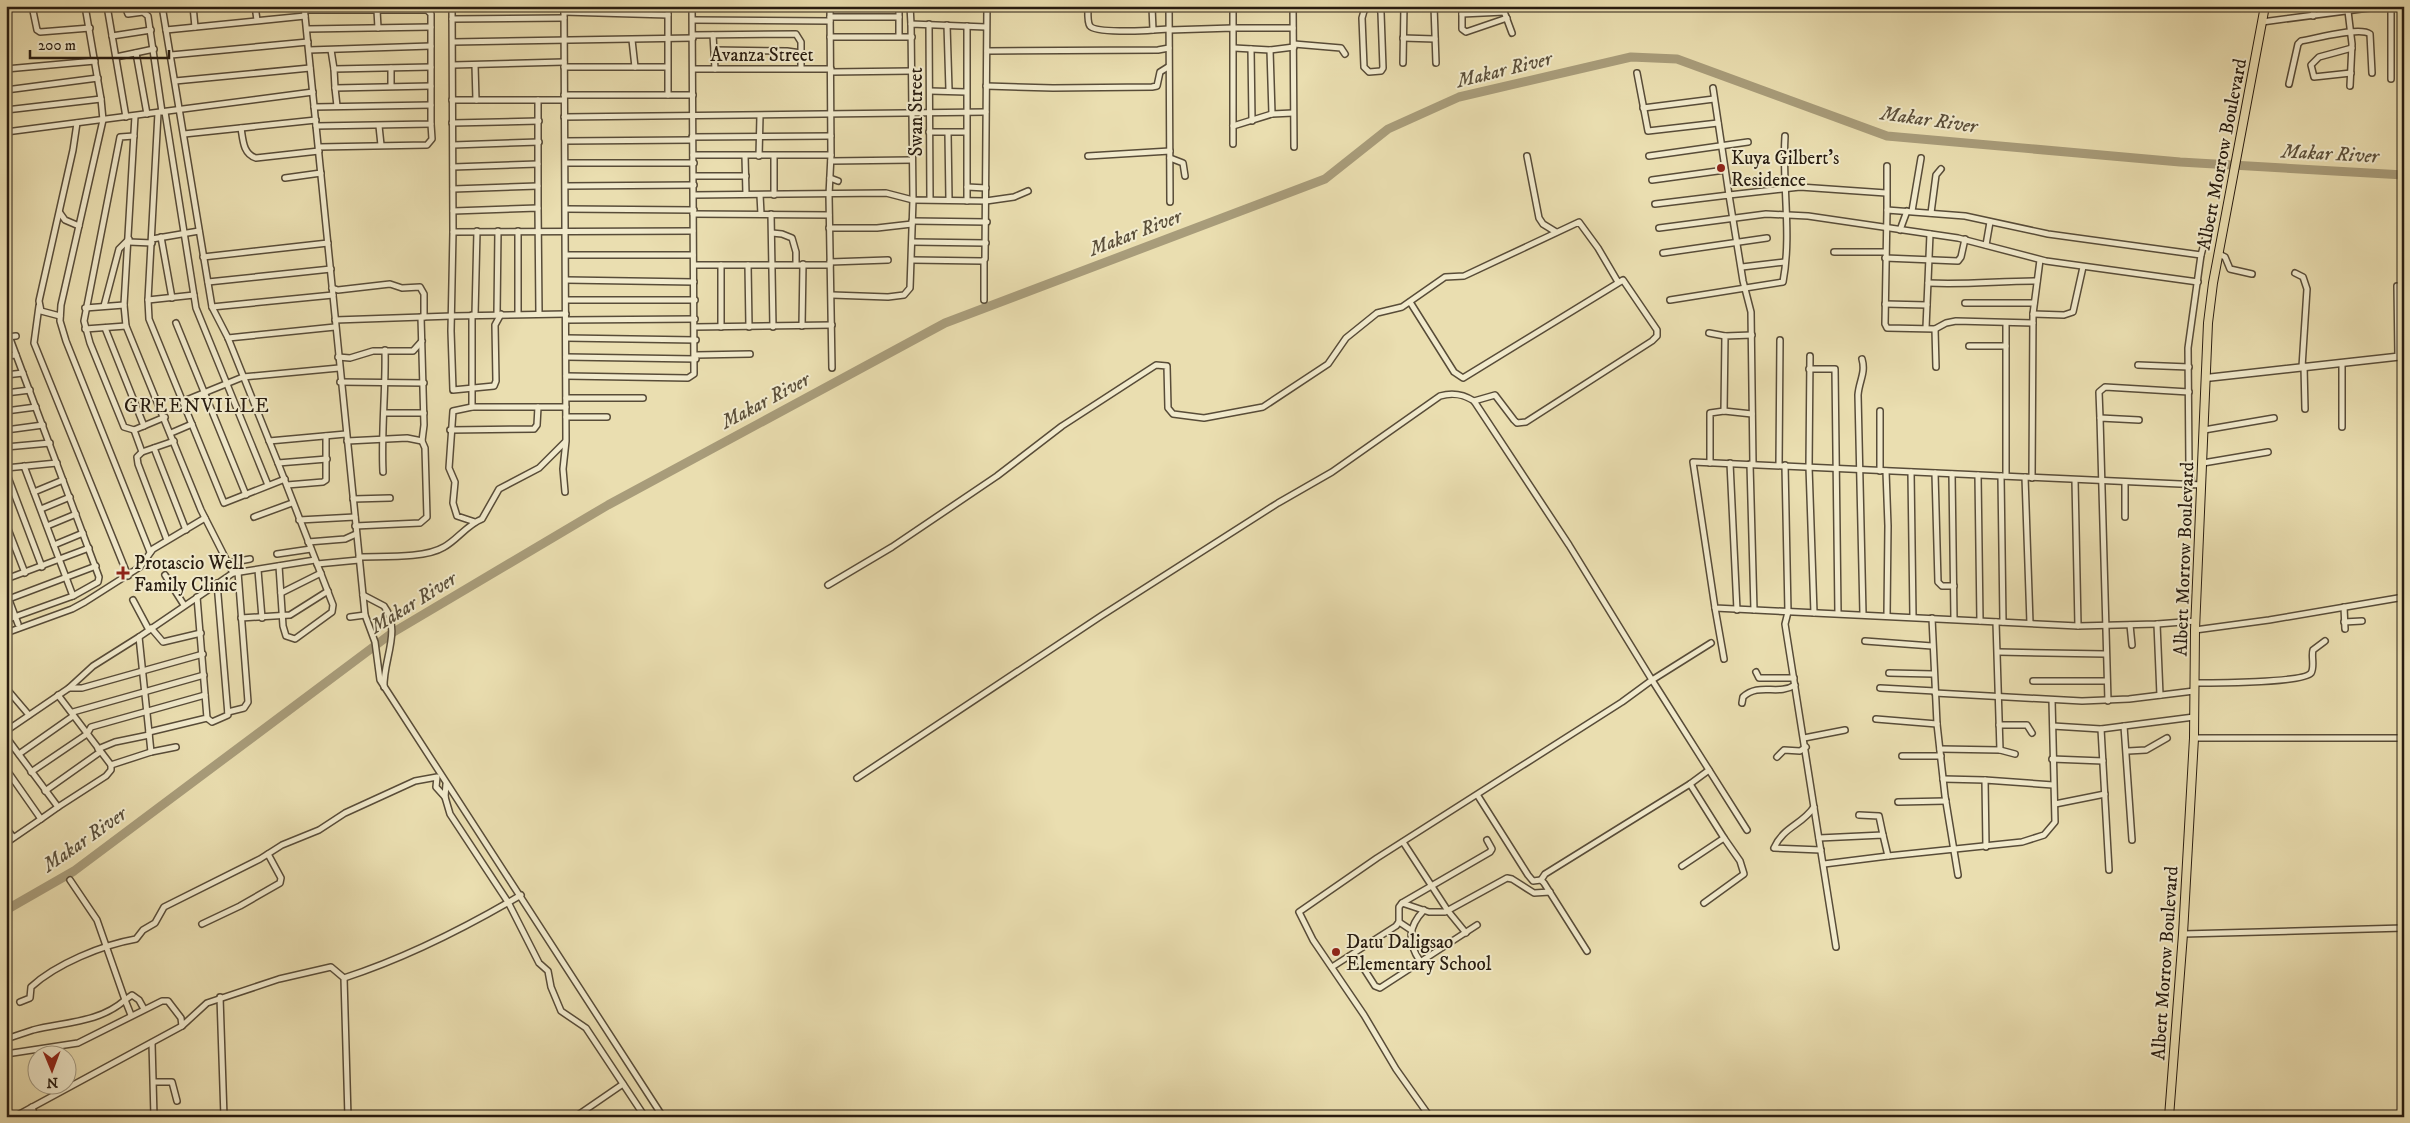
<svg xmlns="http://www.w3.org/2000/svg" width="2410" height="1123" font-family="'IM FELL DW Pica',serif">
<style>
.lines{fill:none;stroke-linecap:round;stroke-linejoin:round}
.river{stroke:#a89c7a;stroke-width:9}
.minor-casing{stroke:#584c38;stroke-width:8}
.tertiary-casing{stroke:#584c38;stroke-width:9}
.primary-casing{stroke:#281c10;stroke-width:10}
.minor{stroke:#f1eacc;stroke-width:5}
.tertiary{stroke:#f1eacc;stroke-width:6}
.primary{stroke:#eadeb0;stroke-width:8}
.poi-dot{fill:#8f2418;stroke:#f1eacc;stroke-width:2}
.labels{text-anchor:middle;stroke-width:4;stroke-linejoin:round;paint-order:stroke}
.street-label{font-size:19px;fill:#281c10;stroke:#f1eacc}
.poi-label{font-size:19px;fill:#281c10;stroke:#f1eacc;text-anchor:start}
.water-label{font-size:20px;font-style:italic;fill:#5b4f3a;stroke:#f1eacc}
.neighbourhood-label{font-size:20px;letter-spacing:1px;fill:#281c10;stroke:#f1eacc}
</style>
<rect width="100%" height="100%" fill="#eadeb0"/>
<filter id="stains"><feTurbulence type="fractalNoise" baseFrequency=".004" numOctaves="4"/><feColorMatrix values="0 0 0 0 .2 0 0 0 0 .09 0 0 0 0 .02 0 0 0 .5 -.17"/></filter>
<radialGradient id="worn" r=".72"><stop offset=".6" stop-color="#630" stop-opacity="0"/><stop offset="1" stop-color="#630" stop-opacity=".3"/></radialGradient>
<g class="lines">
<polyline class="river" points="6,910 74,871 392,633 608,505 945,323 1325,179 1388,129 1459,97 1631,57 1677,59 1887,136 2180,162 2404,175"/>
<g class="minor-casing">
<g id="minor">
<polyline points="32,6 37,30 40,32 90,28"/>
<polyline points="85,6 101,99 103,120 61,305 60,321 66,341 150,552"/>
<polyline points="107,6 126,117"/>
<polyline points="125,6 128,14 143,12 148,16 162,112"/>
<polyline points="162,6 212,307 228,338 278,463 333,605 332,612 295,639 286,636 283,626 279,566"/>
<polyline points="193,6 195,27"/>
<polyline points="255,6 257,20"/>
<polyline points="304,6 365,615 375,642 380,680 663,1117"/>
<polyline points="452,6 453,232 451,331 453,390 494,386 496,381 495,325 501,314"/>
<polyline points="564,6 566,441 563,469 565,492"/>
<polyline points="668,6 668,95"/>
<polyline points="830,6 831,155 829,195 832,368"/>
<polyline points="899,6 899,17"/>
<polyline points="910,6 911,24"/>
<path d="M1088,6c0,6 -1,16 2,20 5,7 53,5 63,4l-1,-23"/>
<polyline points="1169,6 1170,202"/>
<polyline points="1233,6 1233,28 1293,28"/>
<polyline points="1293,6 1294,147"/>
<polyline points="1369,6 1364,11 1362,18 1364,67 1369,72 1381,71 1383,68 1381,13 1379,6"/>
<polyline points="1434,6 1436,63"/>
<polyline points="1462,6 1462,14 1504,12"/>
<polyline points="1502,6 1512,33"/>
<polyline points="2391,6 2391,79"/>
<polyline points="1088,7 1152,6"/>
<polyline points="1233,8 1293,8"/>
<polyline points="305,10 427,10 431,14 431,124 316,126"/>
<polyline points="377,10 378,28"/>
<polyline points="2348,11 2352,44 2350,86"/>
<polyline points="564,12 668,15"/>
<polyline points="1462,14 1462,29 1466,32 1507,18"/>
<polyline points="2313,16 2314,6"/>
<polyline points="830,17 899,17 899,36"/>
<polyline points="452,19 564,18"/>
<polyline points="693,20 830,21"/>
<polyline points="2262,22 2384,6"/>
<polyline points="929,24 930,199"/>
<polyline points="947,25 949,90"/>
<polyline points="307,29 431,27"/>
<polyline points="166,30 305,16"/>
<polyline points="1153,30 1169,29"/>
<polyline points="1169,30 1233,28 1233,144"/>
<polyline points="693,35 796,34 801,42 801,68"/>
<polyline points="713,35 715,69"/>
<polyline points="112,36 151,30"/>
<polyline points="830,37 912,37"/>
<polyline points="1403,38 1435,39"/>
<polyline points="632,40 635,67"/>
<polyline points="453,42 693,38"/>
<polyline points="1294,44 1341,48 1345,54"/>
<polyline points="1234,48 1270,50 1294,47"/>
<polyline points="1251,49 1252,121"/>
<polyline points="309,50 431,46"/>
<polyline points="331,50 334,69"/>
<polyline points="714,50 787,51 801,53"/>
<polyline points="1270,50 1272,114"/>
<polyline points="987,51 1158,50 1169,48"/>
<polyline points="136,53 147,114"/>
<polyline points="171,55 308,42"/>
<polyline points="116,57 154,49"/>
<polyline points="1403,63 1404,6"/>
<polyline points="453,65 564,62"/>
<polyline points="475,65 476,100"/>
<polyline points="564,67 667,67"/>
<polyline points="391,68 391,86"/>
<polyline points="6,69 95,61"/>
<polyline points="693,69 831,69"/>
<polyline points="831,72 912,71"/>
<polyline points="1637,73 1648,131 1718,123"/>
<polyline points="2351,73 2314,77 2311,65 2319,57 2352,48"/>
<polyline points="175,81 310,68"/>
<path d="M2289,84l9,-40 3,-3c13,-2 59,-15 69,-7l2,39"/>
<polyline points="986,86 1053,88 1152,87 1157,86 1160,72 1168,67"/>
<polyline points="335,88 334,69 431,67"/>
<polyline points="1713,88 1729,195 1800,187 1886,193"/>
<polyline points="6,90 98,78"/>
<polyline points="930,91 966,92"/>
<polyline points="564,95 693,95"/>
<polyline points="452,100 564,100"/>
<polyline points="337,106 335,88 431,86"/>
<polyline points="314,107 431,105"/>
<polyline points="1643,108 1714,99"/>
<polyline points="6,110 101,99"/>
<polyline points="165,112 196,308 268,485"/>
<polyline points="158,113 148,300 149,319 224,503 285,479"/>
<polyline points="135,116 124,305 126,326 201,510 233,573 139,637 151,752 176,747"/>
<polyline points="564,117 986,112"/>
<polyline points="452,123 539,121"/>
<polyline points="379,126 381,145"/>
<polyline points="1233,126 1272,114 1293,113"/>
<path d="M241,128c2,12 2,26 15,30l63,-7"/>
<polyline points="6,132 313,92"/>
<polyline points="929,132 966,132"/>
<polyline points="948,133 949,200"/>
<polyline points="184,134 316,120"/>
<polyline points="134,136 120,137 84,321 90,343 124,427 134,430 142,452 137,457 138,464 167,540"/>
<polyline points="692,137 831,136"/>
<polyline points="565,141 692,140"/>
<polyline points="453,145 539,142"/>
<polyline points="319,147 427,145 432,139 431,124"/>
<polyline points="693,155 831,155"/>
<polyline points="745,156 746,194"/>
<polyline points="759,156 760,116"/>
<polyline points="1088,156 1170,151"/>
<polyline points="1527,156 1539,218 1543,224 1556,232"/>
<polyline points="1649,156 1748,142"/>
<polyline points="1170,158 1183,163 1185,176"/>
<polyline points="831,161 912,160"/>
<polyline points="1784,162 1807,160"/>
<polyline points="566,163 694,163"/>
<polyline points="453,167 538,164"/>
<polyline points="694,176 746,176"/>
<polyline points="285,178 321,173"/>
<polyline points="830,178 838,181"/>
<polyline points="1652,180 1725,170"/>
<polyline points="566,186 694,185"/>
<polyline points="967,187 986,188"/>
<polyline points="453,189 538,186"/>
<polyline points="694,195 886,193 913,200 986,201 1014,197 1028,191"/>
<polyline points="760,195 761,214"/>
<polyline points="774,195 774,156"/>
<polyline points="967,201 967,26"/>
<polyline points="1655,204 1729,195 1743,281 1751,312 1753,464"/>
<polyline points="538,208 538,100"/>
<polyline points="566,209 694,210"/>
<polyline points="1887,210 1887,166"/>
<polyline points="453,211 538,208 539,314"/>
<polyline points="1912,211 1921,158"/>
<polyline points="60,213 65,220 79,226"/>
<polyline points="1931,213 1936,175 1941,169"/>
<polyline points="693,214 829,215"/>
<polyline points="771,214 773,327"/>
<polyline points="912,221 987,222"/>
<polyline points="829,228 877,228 912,224"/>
<polyline points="1659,228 1766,214 1808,216 1958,238 2046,261 2198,282"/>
<polyline points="1900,230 1907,211"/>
<polyline points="518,231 518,314"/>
<polyline points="453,232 693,231"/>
<polyline points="772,233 782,234 792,238 796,252 796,264"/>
<polyline points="161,237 172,298"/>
<polyline points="152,239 199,231"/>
<polyline points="129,242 152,243"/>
<polyline points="912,242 986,243"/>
<polyline points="1986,245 1990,222"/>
<polyline points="1834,252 1885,252"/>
<polyline points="1663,253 1767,238"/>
<polyline points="2219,254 2225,257 2230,269 2252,274"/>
<polyline points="566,255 693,255"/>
<polyline points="203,257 328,243"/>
<polyline points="1885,258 1958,261 1961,257 1965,239"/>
<polyline points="912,260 982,261 985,259 987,6"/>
<polyline points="984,260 984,300"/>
<polyline points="830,262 888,260"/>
<polyline points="694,265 830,265"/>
<polyline points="721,265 721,327"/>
<polyline points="748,265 749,327"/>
<polyline points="1742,267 1785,262"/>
<polyline points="2295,273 2303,277 2307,289 2302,367"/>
<polyline points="566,280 694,282"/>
<polyline points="208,282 331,269"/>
<path d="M1928,283c36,2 72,-2 109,-2"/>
<polyline points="2397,286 2398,357"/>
<polyline points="332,288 338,290 390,284 402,288 420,287 424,294 424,317"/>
<polyline points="832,295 888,297 904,295 910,288 913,200 911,24 986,27"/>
<polyline points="148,300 194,295"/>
<polyline points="566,300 695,300"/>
<path d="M1670,300l113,-18c9,-48 -1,-97 2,-146"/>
<polyline points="1410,302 1454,372 1463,378 1623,280 1657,330 1657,336 1652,341 1526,422 1517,423 1514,420 1495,395 1474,401"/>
<polyline points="1965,303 2034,303"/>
<polyline points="1885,304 1927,305"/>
<polyline points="39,306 34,343 128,576"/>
<polyline points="104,306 119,249 129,239"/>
<polyline points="212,307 333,295"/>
<polyline points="85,308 124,305"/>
<polyline points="497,314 498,231"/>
<polyline points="2033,314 2064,315 2073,312 2083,267"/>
<polyline points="472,315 472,407"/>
<polyline points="475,315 477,231"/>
<polyline points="60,316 41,311 39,301 73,150 77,123"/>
<polyline points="335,320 452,316 566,314"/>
<polyline points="566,320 695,319"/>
<polyline points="176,323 246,495"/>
<polyline points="2006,323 2006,476"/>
<polyline points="2033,323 1956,321 1946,323 1935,329 1887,328 1885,324 1887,210 1965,216 2048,234 2201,255"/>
<polyline points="802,326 803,264"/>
<polyline points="695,327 832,325"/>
<polyline points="105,328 144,426"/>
<polyline points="1926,328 1930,234"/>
<polyline points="85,329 126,326"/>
<polyline points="1935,329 1936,367"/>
<polyline points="1709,333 1725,336"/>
<polyline points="7,337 16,336"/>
<polyline points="228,338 335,327"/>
<polyline points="566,338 696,340"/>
<polyline points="1969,346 2006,346"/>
<polyline points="696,355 750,354"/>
<polyline points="6,356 16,355"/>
<polyline points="1810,356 1809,467 1814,613"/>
<polyline points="338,357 350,358 373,351 413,351 422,341"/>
<polyline points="566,357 696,359"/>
<path d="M1862,359c4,14 -3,22 -4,36l5,219"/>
<polyline points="2138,365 2189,367"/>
<polyline points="2304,366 2305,409"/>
<polyline points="1809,369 1835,369 1838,613"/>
<polyline points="6,375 23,373"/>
<polyline points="566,376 688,378 694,374 692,6"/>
<polyline points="340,382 424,383"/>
<polyline points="6,393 30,390"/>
<polyline points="566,398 643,398"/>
<polyline points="184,401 243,377 339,368"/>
<polyline points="6,411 36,407"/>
<polyline points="1724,411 1725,336 1752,335"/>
<polyline points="384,413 424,413"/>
<polyline points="566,417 607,417"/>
<polyline points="2100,418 2099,392 2105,387 2189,392"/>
<polyline points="2342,427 2342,363"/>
<polyline points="6,430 43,425"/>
<polyline points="134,430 165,417"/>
<polyline points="450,430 534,429 537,425 538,407"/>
<polyline points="2204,430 2274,418"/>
<polyline points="171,433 192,424"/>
<polyline points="269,441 346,434"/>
<polyline points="347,441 407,438 422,441"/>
<polyline points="6,447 50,443"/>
<polyline points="154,448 186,530"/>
<polyline points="142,452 174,441"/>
<polyline points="278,463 327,459"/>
<polyline points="1710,463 1710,413 1724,411 1752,414"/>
<polyline points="1730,463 1737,610"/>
<polyline points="2203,463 2268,452"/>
<polyline points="1750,464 1754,610"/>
<polyline points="1779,465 1780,340"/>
<polyline points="1785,465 1788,612 1785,624 1836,947"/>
<polyline points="24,466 73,596"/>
<polyline points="6,468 57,463"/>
<polyline points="1880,471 1880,411"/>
<polyline points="1886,471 1888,526 1887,615"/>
<polyline points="6,472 42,567"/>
<path d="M383,472c-2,-41 3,-81 2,-122"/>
<polyline points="1911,472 1913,617"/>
<polyline points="1935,473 1938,582 1942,586 1954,586"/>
<polyline points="1952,474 1954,619"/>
<polyline points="1978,475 1980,621"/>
<polyline points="2001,476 2003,622"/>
<polyline points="2025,477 2030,623"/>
<polyline points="2032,478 2033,314 2040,260"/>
<polyline points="2075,480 2078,626"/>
<polyline points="287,485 323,482 326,480 326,436"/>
<polyline points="2192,485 2189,467 2188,348 2201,255 2207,233"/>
<polyline points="34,492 63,480"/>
<polyline points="353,499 390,498"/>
<polyline points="41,509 70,497"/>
<polyline points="254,517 292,503"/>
<polyline points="2125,517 2125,482"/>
<polyline points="299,520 355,517"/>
<polyline points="475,522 457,516 453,503 455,482 449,468 453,411 472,407 566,407"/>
<polyline points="6,524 25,573"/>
<polyline points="47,526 76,514"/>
<polyline points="355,526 420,523 427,517 425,448 422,441 424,425 421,317"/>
<polyline points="308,542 345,539 356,534"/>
<polyline points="54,545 83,533"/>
<polyline points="277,554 311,549"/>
<path d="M359,557c23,-1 65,2 85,-10 13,-7 24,-23 38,-28l17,-30 40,-21 26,-26"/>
<polyline points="229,563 250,559"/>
<polyline points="317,564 359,560"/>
<polyline points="258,570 262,618"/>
<polyline points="234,573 315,560"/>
<polyline points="165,575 184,605"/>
<polyline points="6,579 89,548"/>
<polyline points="828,585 892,547 997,476 1062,426 1156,365 1167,366 1168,408 1173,414 1204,418 1263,407 1328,364 1346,338 1377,313 1402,307 1445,277 1464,276 1579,222 1598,248 1618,282"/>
<polyline points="6,592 18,624"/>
<polyline points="281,593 321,573"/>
<path d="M363,595l21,11c18,24 -1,54 0,81"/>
<polyline points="6,600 96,566"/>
<polyline points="133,600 149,630"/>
<polyline points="2344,607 2345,629"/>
<polyline points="1715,608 1724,659"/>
<polyline points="350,617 365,615"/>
<polyline points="241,618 290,615 328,591"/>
<polyline points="1932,618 1937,724 1945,796 1958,875"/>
<polyline points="6,620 73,596 98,582 99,577 9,336"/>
<polyline points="2196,621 2157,624 2078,626 1715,608 1693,462 2202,485"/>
<polyline points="2344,622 2362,621"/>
<polyline points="2157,624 2160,695"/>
<polyline points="2130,625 2132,645"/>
<polyline points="151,628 163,642 201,633"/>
<polyline points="2195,630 2269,620 2404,597"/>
<polyline points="6,633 72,609 85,602 140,567 153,549 205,518"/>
<polyline points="1865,641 1932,646"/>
<polyline points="1711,643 1652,680 1747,830"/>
<polyline points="1998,652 2105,654"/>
<polyline points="1756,672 1759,678 1794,678"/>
<polyline points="1889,673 1933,674"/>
<polyline points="2033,681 2107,681"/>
<path d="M2195,683c16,0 108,0 116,-10 4,-6 0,-17 2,-23l12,-9"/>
<polyline points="6,688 29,715"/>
<polyline points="69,688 93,666 139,637"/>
<polyline points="1880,688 1935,691"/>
<polyline points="1935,693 2082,701 2129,699 2194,691"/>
<polyline points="2108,701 2100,418 2139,420"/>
<path d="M1742,703l1,-6c16,-15 35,-1 52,-12"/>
<polyline points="73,712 204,675"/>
<polyline points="228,712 244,708 248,702 238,572"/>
<polyline points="207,718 212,722 228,715 217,583"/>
<polyline points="1876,719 1937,724"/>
<polyline points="1999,725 2027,725 2032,733"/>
<polyline points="2053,726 2101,729 2194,717"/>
<polyline points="2124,726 2132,840"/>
<polyline points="2101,729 2109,870"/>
<polyline points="6,731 69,688 82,688 203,654"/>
<polyline points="149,732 207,718 197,597"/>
<polyline points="6,737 58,807 106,776 111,770 111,765 58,695"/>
<polyline points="1804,738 1845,730"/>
<polyline points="2194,738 2404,738"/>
<polyline points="98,749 115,742 149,735"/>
<polyline points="1940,749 2000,750 1996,622"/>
<polyline points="2000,750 2015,754"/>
<polyline points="2128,751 2146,750 2167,738"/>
<polyline points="19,754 73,716"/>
<polyline points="1902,756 1941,756"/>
<polyline points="1777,757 1784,750 1800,751 1806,747"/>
<polyline points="2052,759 2103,761"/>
<polyline points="111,765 151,752"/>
<polyline points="6,769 41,819 58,807"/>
<polyline points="31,772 87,734 91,727 205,695"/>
<path d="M857,778l244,-162 177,-113 54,-31 108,-76c13,-4 23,-2 34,5l95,144 83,135 -30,22 -245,156 -78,54 14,28 51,75 32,54 34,48"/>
<polyline points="1943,779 1985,780"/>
<polyline points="446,784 445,797 450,814 508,902 539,963 548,971 551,987 561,1011 586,1028 645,1117"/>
<polyline points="45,791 100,752"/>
<polyline points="1478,796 1528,875 1533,881 1541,880 1544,883 1587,951"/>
<polyline points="1898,802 1946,801"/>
<polyline points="2055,804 2105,794"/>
<path d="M1814,807c-12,18 -31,20 -40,41l47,2"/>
<polyline points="1859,815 1879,816 1883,835"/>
<polyline points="6,828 13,837"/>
<polyline points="1819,838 1883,835 1888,856 2022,842 2044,835 2055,822 2052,700"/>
<polyline points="1403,842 1448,911 1466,933"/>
<polyline points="6,843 41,819"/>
<polyline points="1986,847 1985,780 2053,785"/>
<polyline points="1824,864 1888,856"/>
<polyline points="1682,866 1724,838 1690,784 1709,770"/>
<polyline points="1541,880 1545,874 1690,784"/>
<polyline points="1402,903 1429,912 1445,912 1507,878 1512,879 1534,893 1550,892"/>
<polyline points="1704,903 1744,874 1740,861 1724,838"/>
<polyline points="1399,922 1411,930"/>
<polyline points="202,924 240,906 280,883 281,878 268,854"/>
<polyline points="2183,934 2404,928"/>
<polyline points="1350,956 1359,961 1375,986 1380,988 1477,925"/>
<path d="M1420,961c-13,-19 -12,-34 4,-51"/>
<polyline points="1332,967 1396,926 1399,922 1399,907 1402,903 1490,852 1492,849 1487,840"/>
<path d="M344,978c62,-20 121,-50 177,-83"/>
<polyline points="220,997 224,1117"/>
<path d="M20,1002l10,-4 1,-11c25,-23 71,-42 105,-48l7,-9 12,-7 9,-16 96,-48 22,-14 37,-15 26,-17 70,-32 22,-4 -1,10 9,10"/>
<polyline points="131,1015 125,1000 132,995 139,1000 144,1009"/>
<path d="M6,1039c9,-3 18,-6 27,-9 31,-8 66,-7 92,-30l-28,-80 -27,-40"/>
<polyline points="152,1043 154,1117"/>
<polyline points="6,1054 78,1043 162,1001 168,1001 181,1018 182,1026"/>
<polyline points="154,1082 172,1082 177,1101"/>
<polyline points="32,1107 35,1117"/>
<polyline points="14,1117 182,1026 207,1003 279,979 331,967 344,978 348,1117"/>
<polyline points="575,1117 623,1084"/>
</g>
</g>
<g class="tertiary-casing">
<polyline id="tertiary" points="2206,378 2404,356"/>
</g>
<g class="primary-casing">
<polyline id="primary" points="2169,1117 2183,934 2194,738 2195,630 2208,323 2213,283 2265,6"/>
</g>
<use href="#minor" class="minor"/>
<use href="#tertiary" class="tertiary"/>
<use href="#primary" class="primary"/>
</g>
<g class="poi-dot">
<circle cx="1721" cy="168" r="5"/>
<path d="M120.5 565.5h5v5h5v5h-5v5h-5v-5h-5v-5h5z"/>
<circle cx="1336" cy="952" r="5"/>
</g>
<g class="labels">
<g class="street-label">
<text x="762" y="61">Avanza Street</text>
<text transform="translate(915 112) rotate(-90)" y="7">Swan Street</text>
<text transform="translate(2221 154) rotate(-79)" y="7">Albert Morrow Boulevard</text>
<text transform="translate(2183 559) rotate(-88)" y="7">Albert Morrow Boulevard</text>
<text transform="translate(2164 963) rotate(-86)" y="7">Albert Morrow Boulevard</text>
</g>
<g class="poi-label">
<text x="1731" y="164">Kuya Gilbert’s<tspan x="1731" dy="22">Residence</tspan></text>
<text x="134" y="569">Protascio Well<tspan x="134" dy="22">Family Clinic</tspan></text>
<text x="1346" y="948">Datu Daligsao<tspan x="1346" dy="22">Elementary School</tspan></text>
</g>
<g class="water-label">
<text transform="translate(1504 69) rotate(-14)" y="7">Makar River</text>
<text transform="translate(1929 119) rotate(8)" y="7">Makar River</text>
<text transform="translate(2330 153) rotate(3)" y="7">Makar River</text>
<text transform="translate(1135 232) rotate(-21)" y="7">Makar River</text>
<text transform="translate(765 400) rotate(-28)" y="7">Makar River</text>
<text transform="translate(413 602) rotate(-32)" y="7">Makar River</text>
<text transform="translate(84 839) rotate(-35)" y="7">Makar River</text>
</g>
<g class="neighbourhood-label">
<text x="197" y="412">GREENVILLE</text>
</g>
</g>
<rect width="2410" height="1123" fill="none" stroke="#eadeb0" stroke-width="25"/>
<rect x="8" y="8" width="2395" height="1108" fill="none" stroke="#281c10" stroke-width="2.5"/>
<rect x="12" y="12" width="2385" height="1098" fill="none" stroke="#281c10"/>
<g transform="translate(52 1070) rotate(179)"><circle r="24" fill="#f1eacc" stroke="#a19881"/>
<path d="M0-4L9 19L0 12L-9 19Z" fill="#8f2418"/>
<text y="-8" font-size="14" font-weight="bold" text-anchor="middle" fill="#281c10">N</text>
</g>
<path d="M30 50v8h139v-8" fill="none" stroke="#281c10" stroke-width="2.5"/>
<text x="38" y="50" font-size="15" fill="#281c10" stroke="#f1eacc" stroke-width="4" paint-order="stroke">200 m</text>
<rect width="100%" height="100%" filter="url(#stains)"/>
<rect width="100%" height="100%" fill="url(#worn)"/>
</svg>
